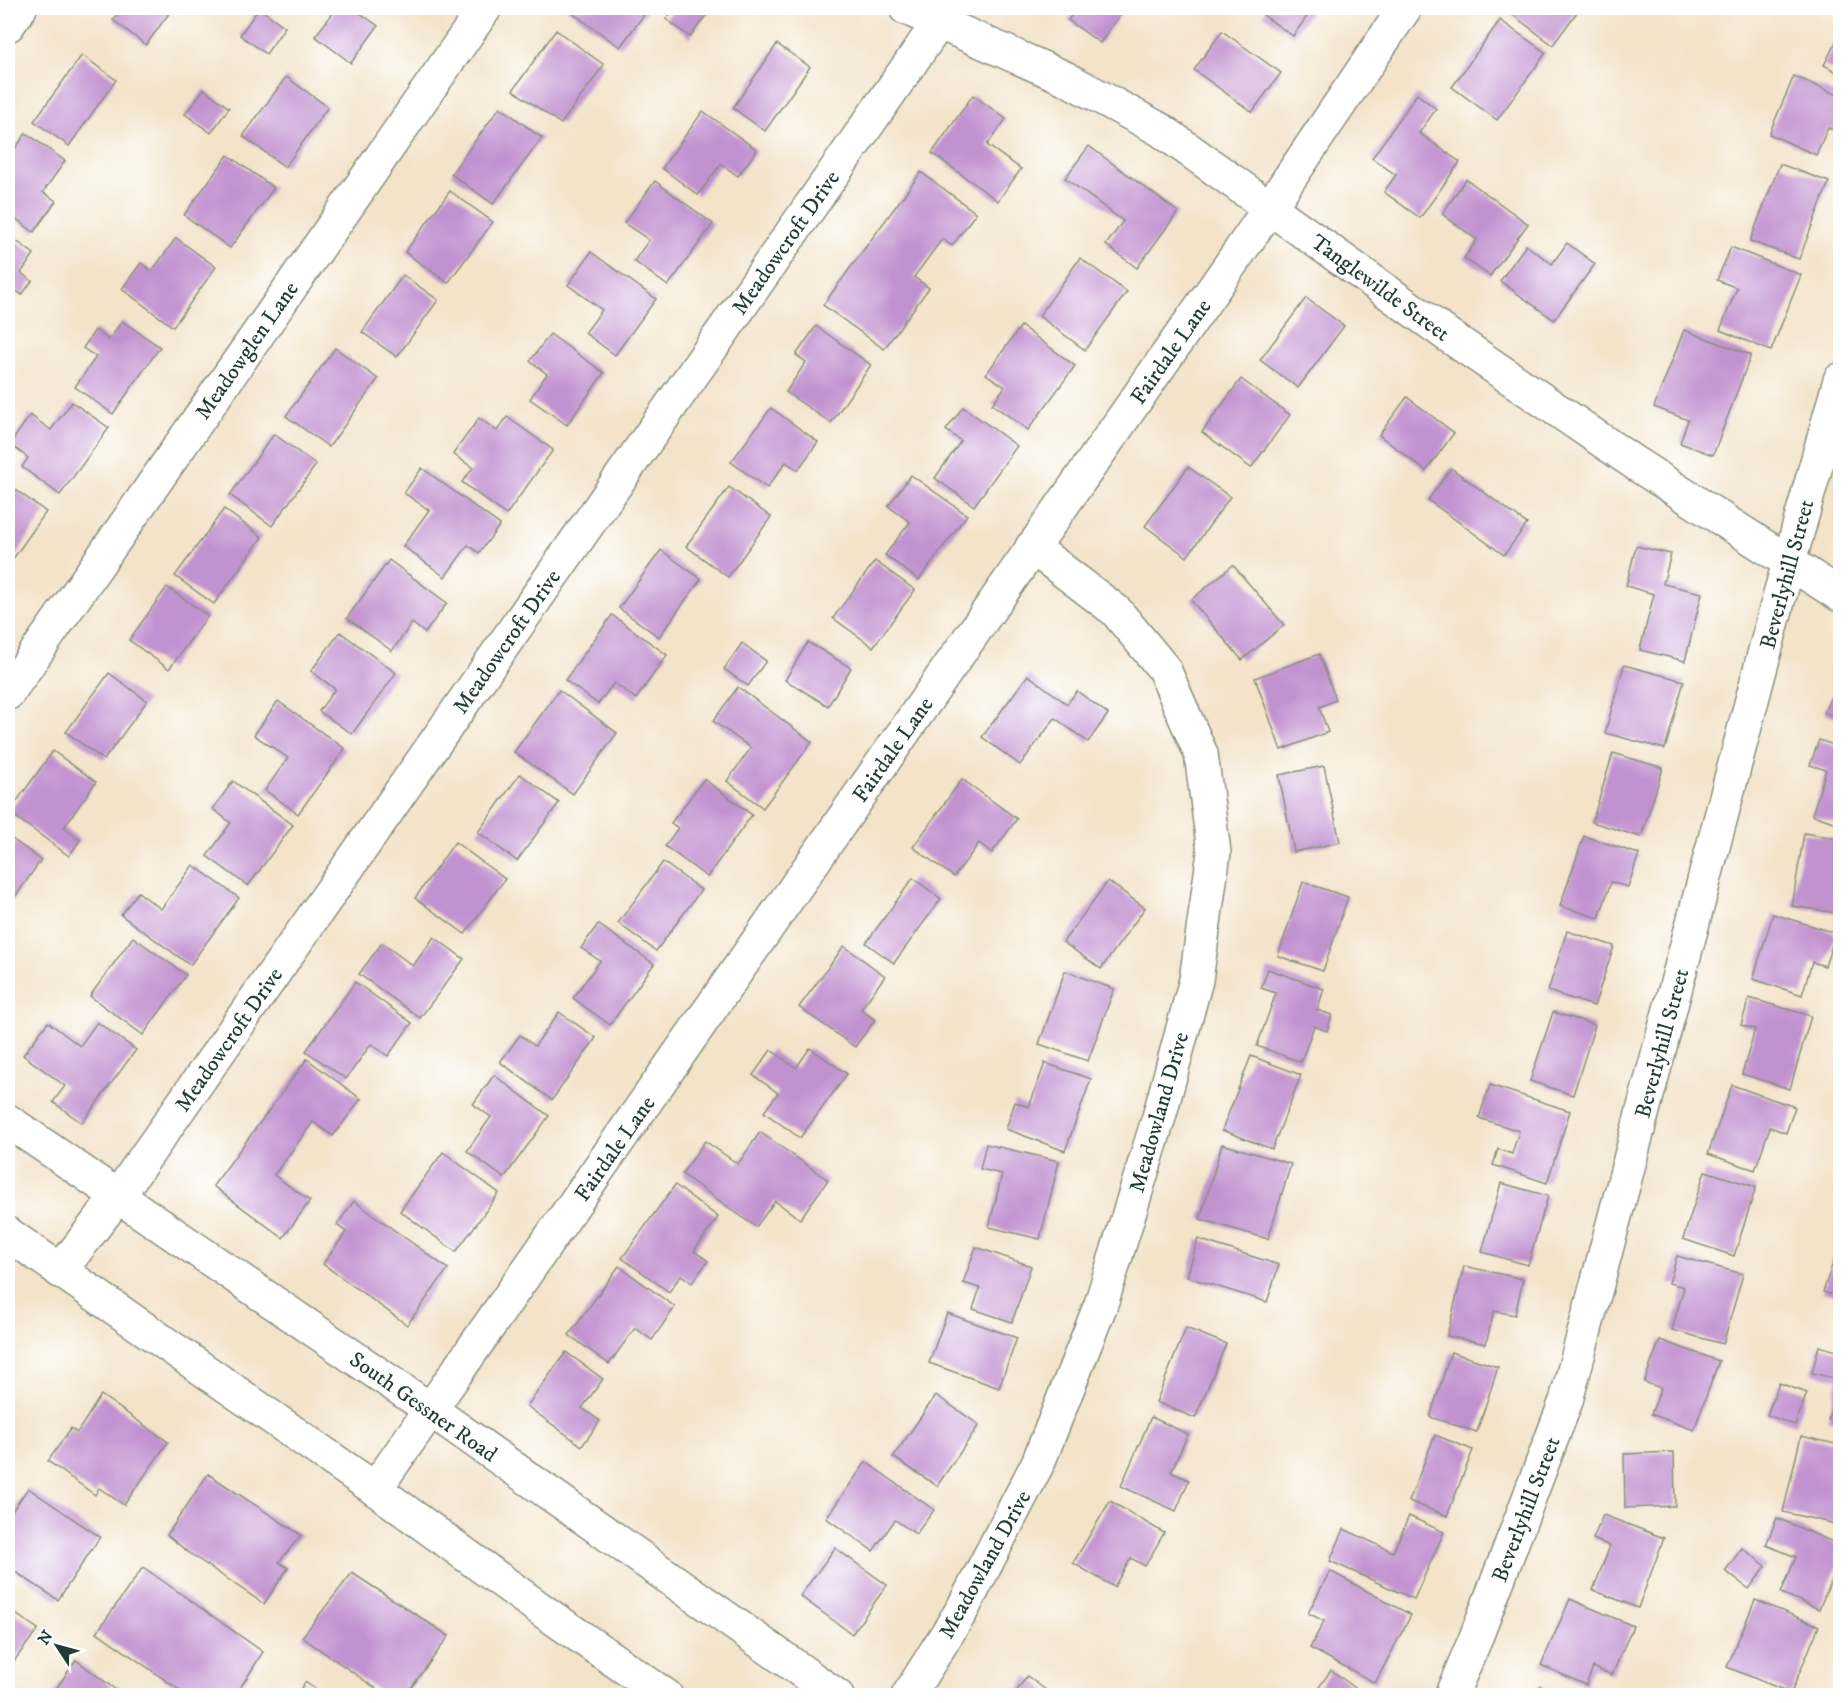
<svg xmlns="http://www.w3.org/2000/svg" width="1848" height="1703" font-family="'IM FELL DW Pica',serif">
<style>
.building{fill:#c192d0}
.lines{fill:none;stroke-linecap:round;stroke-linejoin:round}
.minor-casing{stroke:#89907e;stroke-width:36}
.tertiary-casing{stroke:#89907e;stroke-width:36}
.secondary-casing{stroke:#89907e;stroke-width:36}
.minor{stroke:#fff;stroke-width:33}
.tertiary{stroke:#fff;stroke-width:33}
.secondary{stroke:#fff;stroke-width:33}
.labels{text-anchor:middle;stroke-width:4.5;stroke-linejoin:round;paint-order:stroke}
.street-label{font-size:22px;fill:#1f3d34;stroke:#fff}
</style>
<rect width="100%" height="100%" fill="#fff"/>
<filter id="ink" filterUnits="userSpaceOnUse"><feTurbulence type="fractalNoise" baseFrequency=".0167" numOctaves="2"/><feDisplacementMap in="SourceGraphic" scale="12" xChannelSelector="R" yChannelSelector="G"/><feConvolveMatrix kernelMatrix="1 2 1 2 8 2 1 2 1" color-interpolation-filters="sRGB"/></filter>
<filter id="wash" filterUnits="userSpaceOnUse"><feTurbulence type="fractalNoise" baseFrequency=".008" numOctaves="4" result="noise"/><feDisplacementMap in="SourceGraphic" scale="24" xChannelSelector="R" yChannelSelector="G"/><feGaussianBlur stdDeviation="1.35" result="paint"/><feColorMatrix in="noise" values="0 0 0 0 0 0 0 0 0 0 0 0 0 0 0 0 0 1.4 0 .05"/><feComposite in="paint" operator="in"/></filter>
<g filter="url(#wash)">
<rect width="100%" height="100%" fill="#f3e3c9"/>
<g id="blocks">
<g class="building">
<polygon points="122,8 173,8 146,45 113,20"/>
<polygon points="259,8 285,27 266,54 240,35"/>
<polygon points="337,8 353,8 378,26 351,63 315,36"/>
<polygon points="565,8 649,8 620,47"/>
<polygon points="675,8 707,8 710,10 690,37 666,19"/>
<polygon points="1077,8 1125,8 1100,43 1068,20"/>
<polygon points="1268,8 1313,8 1293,36 1263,15"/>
<polygon points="1508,8 1580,8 1553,45 1506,10"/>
<polygon points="1500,20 1546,53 1497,120 1452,87"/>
<polygon points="556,30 604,65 561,124 513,90"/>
<polygon points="1222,31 1281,73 1252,112 1194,70"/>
<polygon points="1840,34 1840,74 1824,65"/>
<polygon points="777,44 810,67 765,131 733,108"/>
<polygon points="82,55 116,80 69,146 34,121"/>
<polygon points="1794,76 1840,96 1840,133 1828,128 1816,155 1769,134"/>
<polygon points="286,77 328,107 285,167 243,136"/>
<polygon points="204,89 229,108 211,133 185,114"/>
<polygon points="1417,94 1436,109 1419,133 1460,162 1420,218 1384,192 1396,175 1372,158"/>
<polygon points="973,95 1006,119 987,145 1021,169 998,201 932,153"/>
<polygon points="500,107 542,138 493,204 451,174"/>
<polygon points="703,111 757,150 738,176 721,164 698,195 662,168"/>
<polygon points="26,133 65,161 43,192 56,201 34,232 8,213 8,159"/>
<polygon points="1089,146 1178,212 1137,268 1106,245 1123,221 1065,178"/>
<polygon points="228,155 274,188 230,248 184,215"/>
<polygon points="1780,164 1829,182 1799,259 1750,241"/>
<polygon points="921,172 976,213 952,246 942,239 914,277 929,288 884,349 823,305"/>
<polygon points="1466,179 1528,224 1490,276 1464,258 1477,240 1442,214"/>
<polygon points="655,181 713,224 668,286 634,261 649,240 624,223"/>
<polygon points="450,191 493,222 448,283 405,252"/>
<polygon points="8,235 34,254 21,273 32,281 22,295 11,287 8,292"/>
<polygon points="176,238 216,267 173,327 122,289 141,263 152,271"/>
<polygon points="1567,243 1595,264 1554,320 1500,281 1526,245 1552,264"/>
<polygon points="1731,247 1801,275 1771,351 1720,330 1737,288 1717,280"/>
<polygon points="591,252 656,299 615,355 585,333 602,310 568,285"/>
<polygon points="1080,258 1127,292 1085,350 1039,316"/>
<polygon points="403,275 438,300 397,357 362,332"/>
<polygon points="1306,298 1344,326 1298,388 1260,360"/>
<polygon points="122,321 160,347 113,414 75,387 96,357 83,348 95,330 109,340"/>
<polygon points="816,326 871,365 831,423 786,392 806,362 796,355"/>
<polygon points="1021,326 1075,366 1028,430 992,404 1005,387 986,374"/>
<polygon points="1684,330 1751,355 1713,455 1680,443 1688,420 1654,407"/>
<polygon points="550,334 604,373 567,425 530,399 547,374 530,361"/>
<polygon points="335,348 378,379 329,447 286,416"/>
<polygon points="1241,379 1290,415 1251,468 1202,432"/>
<polygon points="1407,397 1454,433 1426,471 1379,435"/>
<polygon points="72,402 109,428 60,495 22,467 28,458 10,444 30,415 51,430"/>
<polygon points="963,407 1017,446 974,506 935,478 961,441 946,430"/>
<polygon points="771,408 818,442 798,470 786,462 767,488 731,462"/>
<polygon points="507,417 553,450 506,515 462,482 473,468 453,454 479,418 497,431"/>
<polygon points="274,434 316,465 272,526 230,495"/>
<polygon points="1188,467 1230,497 1187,557 1145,526"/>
<polygon points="422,468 500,525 479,553 468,545 445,577 403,546 429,510 404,493"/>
<polygon points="1451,468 1527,524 1504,555 1428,500"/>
<polygon points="911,475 967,515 919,580 885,555 910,522 888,506"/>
<polygon points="8,484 46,512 8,566"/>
<polygon points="729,487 771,517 728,577 686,546"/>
<polygon points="224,509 262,537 214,604 175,576"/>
<polygon points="1636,546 1671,554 1663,584 1702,593 1685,661 1640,650 1654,594 1626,586"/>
<polygon points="661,550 701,579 659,637 619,608"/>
<polygon points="389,560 447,603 425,633 412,623 392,651 347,618"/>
<polygon points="875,561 915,590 873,647 833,618"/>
<polygon points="1233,565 1284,625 1242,660 1191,600"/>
<polygon points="167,587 208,616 169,669 129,640"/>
<polygon points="612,615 667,655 636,699 614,683 598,704 565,680"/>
<polygon points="340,632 396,673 352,734 319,711 335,689 311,671"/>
<polygon points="808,642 851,668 828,706 785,680"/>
<polygon points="742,643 766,661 748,686 724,669"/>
<polygon points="1319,654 1336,700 1319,707 1328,732 1281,750 1255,678"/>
<polygon points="1624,665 1684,681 1665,749 1605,733"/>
<polygon points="109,673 147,701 104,760 66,732"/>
<polygon points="1028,675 1067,704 1077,691 1108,714 1088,742 1055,718 1020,765 982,737"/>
<polygon points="1840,678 1840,720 1824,712"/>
<polygon points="738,687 812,742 763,808 727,781 751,748 713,721"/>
<polygon points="559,690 617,733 573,794 514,752"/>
<polygon points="278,701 345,749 298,814 265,790 288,758 254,735"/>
<polygon points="1819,740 1840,747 1840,824 1812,815 1826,770 1810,765"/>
<polygon points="53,751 96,782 64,827 80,840 69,856 9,812"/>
<polygon points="1613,753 1663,768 1641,837 1592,822"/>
<polygon points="1324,766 1340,842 1294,852 1279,775"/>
<polygon points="520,774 559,803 517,861 478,832"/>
<polygon points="704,779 752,815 707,877 665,846 678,828 671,823"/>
<polygon points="962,779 1017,819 992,853 979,843 954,877 913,847"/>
<polygon points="233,781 293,825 248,886 207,856 231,823 213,809"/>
<polygon points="1804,833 1840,839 1840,901 1838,913 1792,906"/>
<polygon points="8,836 41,860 8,907"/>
<polygon points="1584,836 1639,854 1628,887 1611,882 1599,918 1560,906"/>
<polygon points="455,842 505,879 465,934 415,898"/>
<polygon points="663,862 701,890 656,951 618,923"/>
<polygon points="193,865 239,898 190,965 121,915 138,892 161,909"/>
<polygon points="913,878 941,899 894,963 866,943"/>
<polygon points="1108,881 1145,908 1101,969 1063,942"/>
<polygon points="1303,882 1348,897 1323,971 1278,956"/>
<polygon points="1773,914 1836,933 1825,966 1812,962 1802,995 1753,979"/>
<polygon points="598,924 654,964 610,1025 573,998 600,961 581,948"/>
<polygon points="1567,931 1614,946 1594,1006 1548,991"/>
<polygon points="133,937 186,975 143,1035 90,996"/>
<polygon points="434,937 464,959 420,1018 359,974 382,943 413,966"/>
<polygon points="844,946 885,976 861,1009 875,1020 855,1047 799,1007"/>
<polygon points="1268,969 1324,989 1317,1010 1332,1015 1327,1031 1314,1026 1301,1062 1257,1046 1276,993 1261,988"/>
<polygon points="1065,971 1114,989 1088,1061 1039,1044"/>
<polygon points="355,982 412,1023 388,1056 371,1044 346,1079 306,1051"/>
<polygon points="1749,998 1811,1016 1790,1089 1742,1074 1755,1029 1741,1025"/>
<polygon points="559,1012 596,1038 552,1100 500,1062 520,1035 535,1046"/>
<polygon points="1553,1012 1595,1025 1573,1095 1530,1081"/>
<polygon points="48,1022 80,1046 97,1022 136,1050 82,1123 53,1102 65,1086 23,1055"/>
<polygon points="810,1048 847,1074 800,1138 764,1112 778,1093 753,1075 771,1050 796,1068"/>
<polygon points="1251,1056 1301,1075 1272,1149 1222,1130"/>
<polygon points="307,1059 361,1099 333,1136 313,1122 274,1175 310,1201 283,1238 213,1186"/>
<polygon points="1045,1063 1091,1079 1065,1151 1006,1129 1015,1102 1029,1107"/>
<polygon points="494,1075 549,1116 504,1178 467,1151 491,1117 473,1104"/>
<polygon points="1490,1085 1570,1111 1547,1183 1493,1165 1498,1149 1512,1154 1519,1131 1479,1118"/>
<polygon points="1732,1085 1795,1107 1786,1133 1770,1127 1755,1170 1708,1154"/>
<polygon points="760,1132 828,1180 800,1219 775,1201 756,1227 682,1174 705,1141 738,1164"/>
<polygon points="986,1144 1059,1161 1040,1239 989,1227 1002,1174 980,1169"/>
<polygon points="1222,1144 1291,1164 1268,1239 1200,1219"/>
<polygon points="443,1152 499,1193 456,1252 400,1211"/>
<polygon points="1705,1171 1756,1187 1734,1256 1683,1239"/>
<polygon points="1501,1183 1548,1196 1528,1265 1482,1252"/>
<polygon points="675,1185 718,1217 694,1251 708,1261 692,1283 681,1275 669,1292 622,1258"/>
<polygon points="354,1201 448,1269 407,1325 323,1264 346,1232 337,1225"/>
<polygon points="1198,1239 1279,1265 1267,1302 1187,1277"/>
<polygon points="976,1247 1031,1266 1012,1322 973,1309 980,1288 963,1283"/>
<polygon points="1836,1254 1840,1256 1840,1297 1823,1292"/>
<polygon points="1677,1256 1743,1274 1723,1344 1672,1330 1684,1287 1669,1283"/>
<polygon points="619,1266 675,1307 652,1340 635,1328 609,1364 569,1335"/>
<polygon points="1464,1266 1523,1279 1515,1315 1494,1311 1486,1344 1447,1336"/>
<polygon points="947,1313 1017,1338 999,1388 929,1363"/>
<polygon points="1186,1328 1226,1344 1195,1418 1156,1402"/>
<polygon points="1660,1340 1719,1361 1694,1430 1651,1414 1661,1388 1644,1382"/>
<polygon points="1819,1346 1840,1352 1840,1423 1828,1420 1838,1379 1812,1373"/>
<polygon points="566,1352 603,1379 582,1408 600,1421 582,1446 527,1406"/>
<polygon points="1451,1352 1498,1367 1477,1432 1430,1417"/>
<polygon points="1779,1383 1807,1393 1795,1425 1767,1415"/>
<polygon points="101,1395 168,1442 124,1505 99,1488 95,1495 48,1461 71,1428 77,1433"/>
<polygon points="936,1395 979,1425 937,1486 893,1457"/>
<polygon points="1151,1417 1188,1434 1171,1472 1189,1480 1176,1511 1121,1486"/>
<polygon points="1435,1435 1473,1450 1447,1516 1409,1501"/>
<polygon points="1801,1436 1840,1445 1840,1525 1783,1512"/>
<polygon points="1674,1452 1675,1506 1625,1508 1624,1454"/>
<polygon points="866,1462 934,1510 916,1534 895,1520 873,1551 826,1518"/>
<polygon points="208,1474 301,1535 279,1562 288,1568 264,1604 188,1552 167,1535"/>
<polygon points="28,1488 100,1537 58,1600 8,1567 8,1517"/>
<polygon points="1110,1501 1164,1533 1145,1566 1131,1558 1114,1587 1073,1563"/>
<polygon points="1603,1515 1664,1538 1638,1608 1593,1590 1610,1546 1593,1539"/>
<polygon points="1409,1516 1444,1532 1414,1599 1330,1561 1344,1529 1393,1552"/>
<polygon points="1777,1518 1840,1545 1840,1560 1819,1609 1781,1593 1796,1557 1766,1545"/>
<polygon points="835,1548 887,1585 852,1634 800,1596"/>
<polygon points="1742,1548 1766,1566 1749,1589 1725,1571"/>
<polygon points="143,1567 263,1652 235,1696 188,1696 97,1632"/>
<polygon points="1330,1571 1411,1615 1375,1683 1310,1648 1324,1621 1308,1613"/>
<polygon points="352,1573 449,1636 405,1696 387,1696 302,1637"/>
<polygon points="1570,1599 1633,1626 1612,1675 1593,1667 1586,1685 1541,1665"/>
<polygon points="1755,1600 1819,1626 1791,1693 1727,1667"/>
<polygon points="8,1609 38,1629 8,1669"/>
<polygon points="76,1660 124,1696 51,1696"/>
<polygon points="1331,1670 1366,1696 1313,1696"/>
<polygon points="1027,1676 1054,1696 1013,1696"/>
<polygon points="305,1682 325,1696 296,1696"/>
<polygon points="1540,1686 1558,1696 1535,1696"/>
</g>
</g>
</g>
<g filter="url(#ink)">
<use href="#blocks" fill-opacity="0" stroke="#89907e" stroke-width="1.5"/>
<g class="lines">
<g class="minor-casing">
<g id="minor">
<polyline points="8,25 20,8"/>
<polyline points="60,1271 118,1196 949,8"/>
<polyline points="375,1489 1249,238 1405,8"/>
<polyline points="908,1696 962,1610 1038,1463 1101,1304 1159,1117 1196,980 1214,852 1201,754 1164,669 1116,611 1032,547"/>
<polyline points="1451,1696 1475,1640 1566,1401 1779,598 1840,380"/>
</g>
</g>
<g class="tertiary-casing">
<g id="tertiary">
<polyline points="906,8 1065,78 1161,130 1449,336 1636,464 1840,595"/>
<polyline points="8,693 485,8"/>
</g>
</g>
<g class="secondary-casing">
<g id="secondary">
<polyline points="8,1121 431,1410 837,1696"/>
<polyline points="8,1234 375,1489 543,1611 666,1696"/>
</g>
</g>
<use href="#minor" class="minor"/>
<use href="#tertiary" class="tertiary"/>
<use href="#secondary" class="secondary"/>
</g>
</g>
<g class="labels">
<g class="street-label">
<text transform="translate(785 242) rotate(-55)" y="8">Meadowcroft Drive</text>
<text transform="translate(1381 287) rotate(36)" y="8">Tanglewilde Street</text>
<text transform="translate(246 350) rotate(-55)" y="8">Meadowglen Lane</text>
<text transform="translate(1170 351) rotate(-55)" y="8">Fairdale Lane</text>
<text transform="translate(1786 574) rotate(-75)" y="8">Beverlyhill Street</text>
<text transform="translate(506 641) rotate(-55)" y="8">Meadowcroft Drive</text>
<text transform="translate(892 749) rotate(-55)" y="8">Fairdale Lane</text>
<text transform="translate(228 1039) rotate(-55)" y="8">Meadowcroft Drive</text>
<text transform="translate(1661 1043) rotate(-75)" y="8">Beverlyhill Street</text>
<text transform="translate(1158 1112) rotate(-74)" y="8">Meadowland Drive</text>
<text transform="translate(614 1148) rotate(-55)" y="8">Fairdale Lane</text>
<text transform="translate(424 1406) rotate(35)" y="8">South Gessner Road</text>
<text transform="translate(1525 1509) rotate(-69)" y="8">Beverlyhill Street</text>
<text transform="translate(984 1564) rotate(-61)" y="8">Meadowland Drive</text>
</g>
</g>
<rect width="1848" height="1703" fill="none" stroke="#fff" stroke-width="30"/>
<g transform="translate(57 1646) rotate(306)" stroke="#ffffff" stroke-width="4.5" paint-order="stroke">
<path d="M0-4.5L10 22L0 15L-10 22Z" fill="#1f3d34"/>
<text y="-9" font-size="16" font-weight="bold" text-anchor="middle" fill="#1f3d34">N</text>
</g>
</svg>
